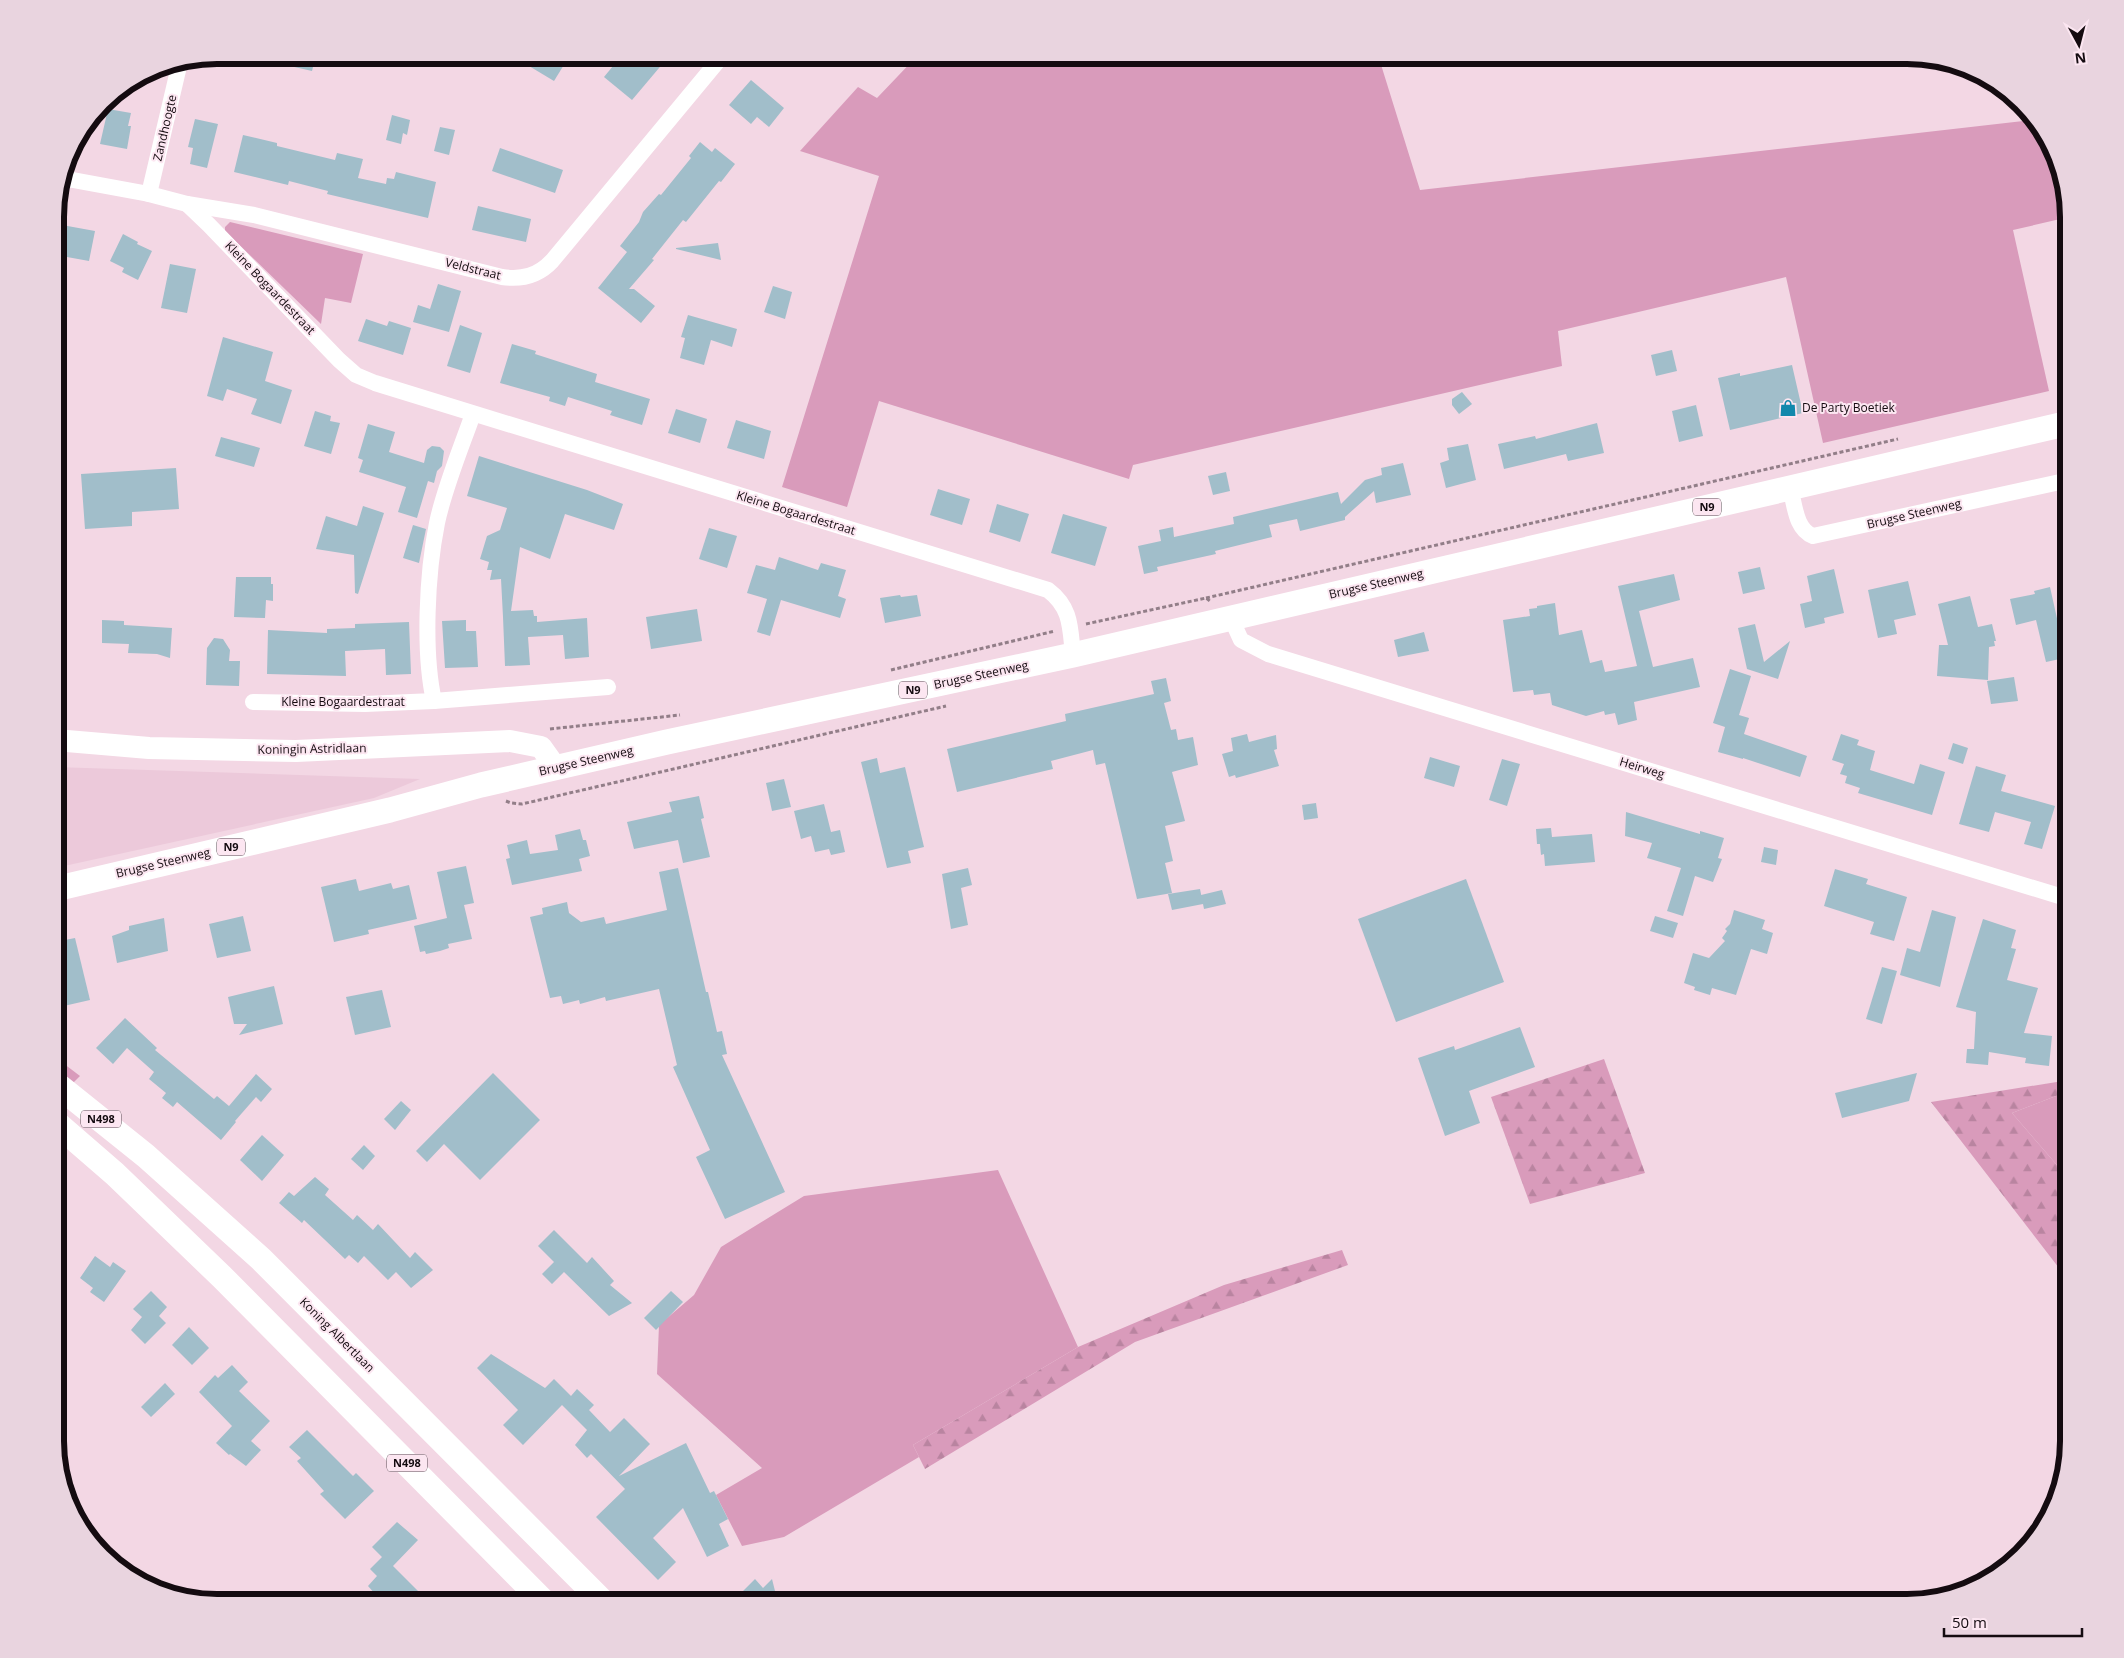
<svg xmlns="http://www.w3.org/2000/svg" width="2124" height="1658" font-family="'Open Sans',sans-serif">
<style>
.built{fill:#ecc9da}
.grass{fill:#d99bbb}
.forest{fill:url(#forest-firs)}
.building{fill:#a1beca}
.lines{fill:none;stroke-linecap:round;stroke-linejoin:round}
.path{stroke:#927e88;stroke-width:3;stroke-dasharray:4 2.5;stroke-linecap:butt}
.minor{stroke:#fff;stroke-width:16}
.secondary{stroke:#fff;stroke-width:22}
.primary{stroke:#fff;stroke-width:25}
.labels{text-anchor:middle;stroke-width:4;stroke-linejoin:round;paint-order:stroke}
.shield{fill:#fce6f1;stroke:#5a4d54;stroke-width:1}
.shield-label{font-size:11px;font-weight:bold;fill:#140b10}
.street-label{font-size:12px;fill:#140b10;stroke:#fce6f1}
.poi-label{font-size:12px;fill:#140b10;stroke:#fce6f1;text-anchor:start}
.rim{fill:none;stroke:#140b10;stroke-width:6}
</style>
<defs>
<pattern id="forest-firs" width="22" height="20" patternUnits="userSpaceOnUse" patternTransform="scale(1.25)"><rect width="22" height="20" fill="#d99bbb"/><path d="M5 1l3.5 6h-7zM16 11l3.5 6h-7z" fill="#b984a0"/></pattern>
</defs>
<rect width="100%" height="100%" fill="#f3d7e4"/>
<polygon class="built" points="55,767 420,779 374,798 55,868"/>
<g class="grass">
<polygon points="918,55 1378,55 1420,190 2032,120 2052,145 2069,217 2013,230 2049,391 1823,443 1786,277 1558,331 1562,366 1133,465 1129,479 879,401 847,507 782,487 879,176 800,151 858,87 877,98"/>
<polygon points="230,222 363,254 351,303 325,298 321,324 225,231 225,227"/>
<polygon points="55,1057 80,1076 72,1084 55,1073"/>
<polygon points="2069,1091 2069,1179 2012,1113"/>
<polygon points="998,1170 1078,1347 913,1445 919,1457 784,1537 742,1546 716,1495 762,1468 657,1374 659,1325 694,1295 721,1247 804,1196"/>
</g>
<g class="forest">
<polygon points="1604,1059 1645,1173 1530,1204 1491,1097"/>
<polygon points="2069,1080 2069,1091 2012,1113 2069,1179 2069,1281 1931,1102"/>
<polygon points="1342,1250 1348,1265 1135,1342 925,1469 913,1445 1078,1347 1224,1285"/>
</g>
<g class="building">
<polygon points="269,55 316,55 312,71 268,61"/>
<polygon points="535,55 570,55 554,81 529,66"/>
<polygon points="622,55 670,55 632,100 604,77"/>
<polygon points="751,80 784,108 769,127 757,117 751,124 729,105"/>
<polygon points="108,109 131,113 128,126 131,126 127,149 100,144"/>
<polygon points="392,115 410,120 407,135 403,133 401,144 386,140"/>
<polygon points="195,119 218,124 207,168 190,164 193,148 188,147"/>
<polygon points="440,127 455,130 449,155 434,151"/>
<polygon points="243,135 277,143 277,146 335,160 337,153 363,159 358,178 386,184 387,178 394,179 396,172 436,182 428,218 327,194 328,191 289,181 288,185 234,172"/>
<polygon points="700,142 712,152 715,148 735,164 721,182 719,181 686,222 683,220 652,259 654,260 629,289 634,289 655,306 641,323 598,288 627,252 620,246 639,222 643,212 659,194 661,195 691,158 689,156"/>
<polygon points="500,148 563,170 555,193 492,171"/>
<polygon points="478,206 531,219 526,242 472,230"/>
<polygon points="62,225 95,231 89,261 56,255"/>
<polygon points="123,234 138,242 137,244 152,251 138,280 122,272 124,268 110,261"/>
<polygon points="718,243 721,260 676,249 676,248"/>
<polygon points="170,264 196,269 187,313 161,308"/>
<polygon points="438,284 461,291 449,332 413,322 418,305 430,309"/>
<polygon points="773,286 792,292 785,319 764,312"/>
<polygon points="688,315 737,329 732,347 711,340 704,365 680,358 685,338 681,337"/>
<polygon points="366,319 387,326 389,321 411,328 403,355 358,341"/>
<polygon points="460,325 482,333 470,373 447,366"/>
<polygon points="223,337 273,352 265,381 292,390 281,424 251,414 257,399 227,389 223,401 207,396"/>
<polygon points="512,344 536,351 535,354 597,374 595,382 650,399 642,425 610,415 612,411 568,397 565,406 549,401 550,397 500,383"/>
<polygon points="1672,350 1677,371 1656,376 1651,355"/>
<polygon points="1792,365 1803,413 1730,430 1718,378 1740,373 1740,376"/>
<polygon points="1462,392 1472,404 1459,414 1452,405 1452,399"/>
<polygon points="1696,405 1703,436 1679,442 1672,411"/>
<polygon points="676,409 707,419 700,443 668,433"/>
<polygon points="315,411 331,416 330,421 340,423 331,454 304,446"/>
<polygon points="736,420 771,431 764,459 727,448"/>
<polygon points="1597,423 1604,453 1568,461 1566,454 1504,469 1498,444 1535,436 1536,439"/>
<polygon points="368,424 395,432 389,452 424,463 427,450 432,446 440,447 444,451 442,466 437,471 434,483 428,481 417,518 398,512 406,487 359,472 363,460 358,458"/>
<polygon points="221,437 260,448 254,467 215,456"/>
<polygon points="1468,444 1476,480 1446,488 1440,463 1449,460 1447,448"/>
<polygon points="479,456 587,490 623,504 614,530 565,514 550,559 520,547 511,611 533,610 534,616 537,616 537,622 587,618 589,657 565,659 563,635 528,637 530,665 505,666 503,617 505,617 503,617 501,579 490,580 492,570 487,570 489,562 480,559 487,536 500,530 507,508 467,496"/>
<polygon points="1403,463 1411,495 1376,503 1374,491 1345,517 1345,520 1300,531 1297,519 1269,525 1272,537 1215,551 1216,554 1157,567 1158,571 1144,574 1138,546 1161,541 1159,530 1173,527 1174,537 1234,524 1233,517 1338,492 1341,504 1365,480 1382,475 1381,468"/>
<polygon points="176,468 179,509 132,512 132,526 85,529 81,474"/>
<polygon points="1226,472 1230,491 1213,495 1208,476"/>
<polygon points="938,489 970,499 962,525 930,515"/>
<polygon points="997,504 1029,514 1020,542 989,532"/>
<polygon points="363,506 384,513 358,594 355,593 354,555 316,549 326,516 357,526"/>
<polygon points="1063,514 1107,527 1095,566 1051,553"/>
<polygon points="413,525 426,529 419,563 403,558"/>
<polygon points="709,528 737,536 727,568 699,559"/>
<polygon points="779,557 818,570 821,563 846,570 838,596 846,599 840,618 781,600 770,636 757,632 767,599 747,593 756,565 775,570"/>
<polygon points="1760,567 1765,589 1743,594 1738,572"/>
<polygon points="1834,569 1844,613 1824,618 1825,623 1805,628 1800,604 1812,601 1807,576"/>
<polygon points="1674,574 1680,600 1639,611 1653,667 1693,658 1700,687 1634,702 1637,720 1618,725 1615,713 1605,715 1604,711 1586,716 1552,705 1550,693 1534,695 1533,690 1513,692 1503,620 1530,616 1529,609 1537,608 1537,606 1555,603 1559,635 1582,630 1590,663 1602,660 1605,672 1637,666 1618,586"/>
<polygon points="236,577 271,577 271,584 273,584 273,601 266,600 265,618 234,617"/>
<polygon points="1908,581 1916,615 1894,620 1897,634 1878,638 1868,590"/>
<polygon points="2050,587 2062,641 2069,648 2069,657 2046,662 2036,620 2016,625 2010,599 2035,594 2034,591"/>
<polygon points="900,595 901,597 917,595 921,616 885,623 880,598"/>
<polygon points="1970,596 1978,627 1992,624 1996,641 1994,641 1995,646 1989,647 1988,680 1937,676 1939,645 1948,645 1938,604"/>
<polygon points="697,609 702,641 651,649 646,617"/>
<polygon points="102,620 124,621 124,625 172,628 170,658 157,654 128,653 129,644 102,643"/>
<polygon points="466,620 466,631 476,631 478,667 445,668 442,621"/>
<polygon points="409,622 411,674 386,675 385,649 345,651 346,676 267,674 268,630 327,633 327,629 355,628 355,624"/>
<polygon points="1755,624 1764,662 1790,641 1778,679 1747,669 1738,628"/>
<polygon points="1424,632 1429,651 1398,657 1394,640"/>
<polygon points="214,638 223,639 230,650 229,661 240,661 239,686 206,685 207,648"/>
<polygon points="1730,669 1751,676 1739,715 1749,718 1744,734 1807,756 1800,777 1743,758 1743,759 1718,752 1725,727 1713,723"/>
<polygon points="2014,677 2018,701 1991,704 1987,681"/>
<polygon points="1166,678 1171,701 1164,703 1171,730 1176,729 1178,740 1193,737 1198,765 1172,772 1185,821 1165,826 1173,861 1165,863 1172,893 1137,899 1105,763 1096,765 1093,750 1051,761 1053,769 957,792 947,749 1066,721 1065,714 1154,694 1151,681"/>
<polygon points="1247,734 1249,742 1276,735 1277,749 1274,750 1279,766 1236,778 1235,775 1229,777 1222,754 1233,751 1231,738"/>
<polygon points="1841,734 1859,740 1857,745 1875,751 1870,770 1914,784 1920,764 1945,772 1932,815 1858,793 1860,788 1845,783 1847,776 1840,774 1844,764 1832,760"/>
<polygon points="1953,743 1968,748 1963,764 1948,759"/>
<polygon points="1430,757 1460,766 1454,787 1424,778"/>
<polygon points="877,758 880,773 905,767 924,847 908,851 911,863 887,868 861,762"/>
<polygon points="1502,759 1520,764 1507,806 1489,800"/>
<polygon points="1976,766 2006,775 2001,791 2055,806 2042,849 2024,844 2031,822 1995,812 1989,832 1959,824"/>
<polygon points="784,779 791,807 772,811 766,783"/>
<polygon points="699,796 704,818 701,819 710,857 683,863 678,840 634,849 627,822 672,812 669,802"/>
<polygon points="1316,803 1318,818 1304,820 1302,805"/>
<polygon points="824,804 831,832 840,830 845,852 831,855 829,849 815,852 811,836 801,839 794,811"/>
<polygon points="1626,812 1700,834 1700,831 1724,838 1718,858 1722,859 1713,882 1695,876 1683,916 1667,911 1681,868 1647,858 1652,843 1625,836"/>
<polygon points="1551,828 1552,837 1592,834 1595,862 1545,866 1544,854 1541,855 1540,844 1537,844 1536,829"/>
<polygon points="580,829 583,840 586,840 590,856 579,859 582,871 512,885 506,859 510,858 507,845 527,840 530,854 558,850 555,835"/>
<polygon points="1764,847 1778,850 1776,865 1761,862"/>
<polygon points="466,866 474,903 464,905 472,939 448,944 449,948 440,951 426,954 425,951 420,952 414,926 447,918 437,872"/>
<polygon points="678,868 706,992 708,992 717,1032 722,1031 727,1054 722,1055 785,1192 725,1219 696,1157 710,1150 673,1067 677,1065 659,989 606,1001 605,997 580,1004 579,1000 563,1004 561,996 550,998 530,917 543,914 542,908 567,902 569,913 581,922 604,917 606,924 667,910 659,872"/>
<polygon points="968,868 972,885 961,888 968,925 951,929 942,874"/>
<polygon points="1835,869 1868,879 1866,884 1907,897 1894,941 1870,934 1874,922 1824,906"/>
<polygon points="356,879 359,891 391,883 393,889 409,885 417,919 368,930 369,934 334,942 321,887"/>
<polygon points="1466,879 1504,982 1396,1022 1358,919"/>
<polygon points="1200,889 1202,899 1201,895 1222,890 1226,904 1204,909 1203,904 1172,910 1168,894"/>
<polygon points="1734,910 1765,920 1762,929 1773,933 1767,954 1751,949 1736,995 1712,988 1710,995 1694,990 1695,987 1684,983 1693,953 1709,958 1725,941 1722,938 1727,931 1725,929 1730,924"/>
<polygon points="1932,910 1956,917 1940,987 1900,975 1907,948 1920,952"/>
<polygon points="243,916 251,951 217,958 209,924"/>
<polygon points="1655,916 1678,923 1673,938 1650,931"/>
<polygon points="164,918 168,951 117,963 112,936 129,930 129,926"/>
<polygon points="1983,919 2016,930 2011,948 2016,949 2007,980 2038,988 2024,1033 2052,1036 2049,1066 2025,1063 2026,1058 1989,1052 1988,1065 1966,1063 1967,1049 1974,1049 1976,1012 1956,1007"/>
<polygon points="75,938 90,1000 55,1008 55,942"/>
<polygon points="1882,967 1897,971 1882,1024 1866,1019"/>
<polygon points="274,986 283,1024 239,1035 247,1024 234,1024 228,997"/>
<polygon points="382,990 391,1027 355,1035 346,997"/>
<polygon points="125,1018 157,1048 155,1050 214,1099 217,1096 229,1106 256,1074 272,1089 261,1102 256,1097 235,1121 236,1122 221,1140 177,1102 173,1107 162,1098 166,1093 149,1079 154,1072 127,1048 113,1064 96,1048"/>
<polygon points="1520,1027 1535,1067 1469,1091 1480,1123 1445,1136 1418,1058 1454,1046 1455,1050"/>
<polygon points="493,1073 540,1120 480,1180 444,1144 427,1162 416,1151"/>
<polygon points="1917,1073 1909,1101 1842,1118 1835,1093"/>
<polygon points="401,1101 411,1110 395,1130 384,1119"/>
<polygon points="262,1135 284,1155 262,1181 240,1160"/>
<polygon points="364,1145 375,1156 363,1170 351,1159"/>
<polygon points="315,1177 329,1189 325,1195 353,1220 357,1215 373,1230 378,1224 410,1258 415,1252 433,1270 411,1288 396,1272 388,1280 364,1256 358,1263 349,1255 345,1259 304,1220 302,1223 279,1203 289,1192 294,1196"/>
<polygon points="554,1230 587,1263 592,1257 614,1281 610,1285 632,1303 609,1316 564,1272 552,1284 542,1274 554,1262 538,1246"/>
<polygon points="95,1256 110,1267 113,1262 126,1271 104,1302 90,1292 93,1288 80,1278"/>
<polygon points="151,1291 167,1307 159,1316 166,1323 145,1344 131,1330 142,1317 133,1309"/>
<polygon points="671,1291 683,1302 656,1330 644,1318"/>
<polygon points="189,1327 209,1348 192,1365 172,1345"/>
<polygon points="491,1354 545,1388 554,1379 571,1396 577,1389 594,1405 589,1410 610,1432 624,1418 650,1444 619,1476 686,1443 710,1493 714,1491 728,1519 719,1524 729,1546 707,1557 683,1508 653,1538 676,1562 658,1580 596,1517 625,1489 591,1454 587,1458 575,1445 587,1430 562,1405 523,1445 503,1425 518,1410 477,1368"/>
<polygon points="232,1365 248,1382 239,1391 270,1421 251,1441 261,1450 246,1466 230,1454 229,1455 216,1443 232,1426 199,1392 215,1375 218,1378"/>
<polygon points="165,1383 175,1394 151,1417 141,1407"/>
<polygon points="307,1430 353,1476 356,1473 374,1491 345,1519 320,1494 324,1491 297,1461 301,1458 289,1447"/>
<polygon points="397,1522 418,1540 393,1566 430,1603 368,1603 376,1595 368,1586 377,1576 370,1569 382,1557 372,1547"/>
<polygon points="755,1579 763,1588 772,1579 778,1603 747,1603 750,1600 742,1592"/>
</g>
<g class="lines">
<g class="path">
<polyline points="1206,598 1898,439"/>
<polyline points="1086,624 1206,598 1211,602"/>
<polyline points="891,670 1055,631"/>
<polyline points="550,729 680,715"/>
<polyline points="506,801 511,803 522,804 946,706"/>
</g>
<g class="minor">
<path d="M62,178l87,16 38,10 67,11 248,62c20,3 36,-1 50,-16l171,-206"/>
<polyline points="149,194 180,62"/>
<path d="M187,204l22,21 130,135 17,15 19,8 673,207c24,18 22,39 25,65"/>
<path d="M1790,488c5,16 5,41 23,48l256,-56"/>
<polyline points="1231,618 1241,640 1268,654 2069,899"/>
<polyline points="434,701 608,687"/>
<path d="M253,702l112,2 69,-3c-11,-49 -7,-128 3,-178 7,-34 24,-75 36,-109"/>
</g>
<polyline class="secondary" points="55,740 149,748 296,751 510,741 541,747 556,768"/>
<g class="primary">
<polyline points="55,889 390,810 481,785 667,742 1073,655 2069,423"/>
<polyline points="55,1083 146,1156 261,1259 604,1603"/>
<polyline points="55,1122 115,1174 222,1277 545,1603"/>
</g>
</g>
<defs>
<g id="shop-bare" transform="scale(1.35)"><path d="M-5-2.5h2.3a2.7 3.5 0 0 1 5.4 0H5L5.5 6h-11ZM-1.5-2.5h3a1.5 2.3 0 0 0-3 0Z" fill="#1188ac" stroke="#fce6f1" stroke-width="2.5" paint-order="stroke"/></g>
</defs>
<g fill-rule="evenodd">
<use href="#shop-bare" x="1788" y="408"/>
</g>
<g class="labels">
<g class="shield">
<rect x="1693" y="498.5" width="28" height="17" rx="4"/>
<rect x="899" y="681.5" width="28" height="17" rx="4"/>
<rect x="217" y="838.5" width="28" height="17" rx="4"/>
<rect x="81" y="1110.5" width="40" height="17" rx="4"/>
<rect x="387" y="1454.5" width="40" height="17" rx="4"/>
</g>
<g class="shield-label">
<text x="1707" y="511">N9</text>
<text x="913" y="694">N9</text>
<text x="231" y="851">N9</text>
<text x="101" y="1123">N498</text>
<text x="407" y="1467">N498</text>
</g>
<g class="street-label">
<text transform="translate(165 128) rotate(-77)" y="4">Zandhoogte</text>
<text transform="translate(473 269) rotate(14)" y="4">Veldstraat</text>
<text transform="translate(270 288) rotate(46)" y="4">Kleine Bogaardestraat</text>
<text transform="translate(796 513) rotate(17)" y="4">Kleine Bogaardestraat</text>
<text transform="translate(1914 514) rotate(-13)" y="4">Brugse Steenweg</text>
<text transform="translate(1376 584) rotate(-13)" y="4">Brugse Steenweg</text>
<text transform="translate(981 675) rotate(-12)" y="4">Brugse Steenweg</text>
<text x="343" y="706">Kleine Bogaardestraat</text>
<text transform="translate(312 749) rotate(-1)" y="4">Koningin Astridlaan</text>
<text transform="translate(586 761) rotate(-13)" y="4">Brugse Steenweg</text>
<text transform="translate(1642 768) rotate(17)" y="4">Heirweg</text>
<text transform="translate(163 863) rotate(-13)" y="4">Brugse Steenweg</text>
<text transform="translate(337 1335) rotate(45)" y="4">Koning Albertlaan</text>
</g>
<g class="poi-label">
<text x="1802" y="412">De Party Boetiek</text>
</g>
</g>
<path d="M0 0H2124V1658H0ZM217 64H1907A153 153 0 0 1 2060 217V1441A153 153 0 0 1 1907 1594H217A153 153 0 0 1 64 1441V217A153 153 0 0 1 217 64Z" fill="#e9d4df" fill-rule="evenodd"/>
<path class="rim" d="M217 64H1907A153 153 0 0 1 2060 217V1441A153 153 0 0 1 1907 1594H217A153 153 0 0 1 64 1441V217A153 153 0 0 1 217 64Z"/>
<g transform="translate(2079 45) rotate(173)" stroke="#fce6f1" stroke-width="4" paint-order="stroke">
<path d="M0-4L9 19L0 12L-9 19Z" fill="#140b10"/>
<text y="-8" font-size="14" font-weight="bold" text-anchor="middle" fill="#140b10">N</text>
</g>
<path d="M1944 1628v8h138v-8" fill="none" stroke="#140b10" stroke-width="2.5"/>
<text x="1952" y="1628" font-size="15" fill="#140b10" stroke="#fce6f1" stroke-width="4" paint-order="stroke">50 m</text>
</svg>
